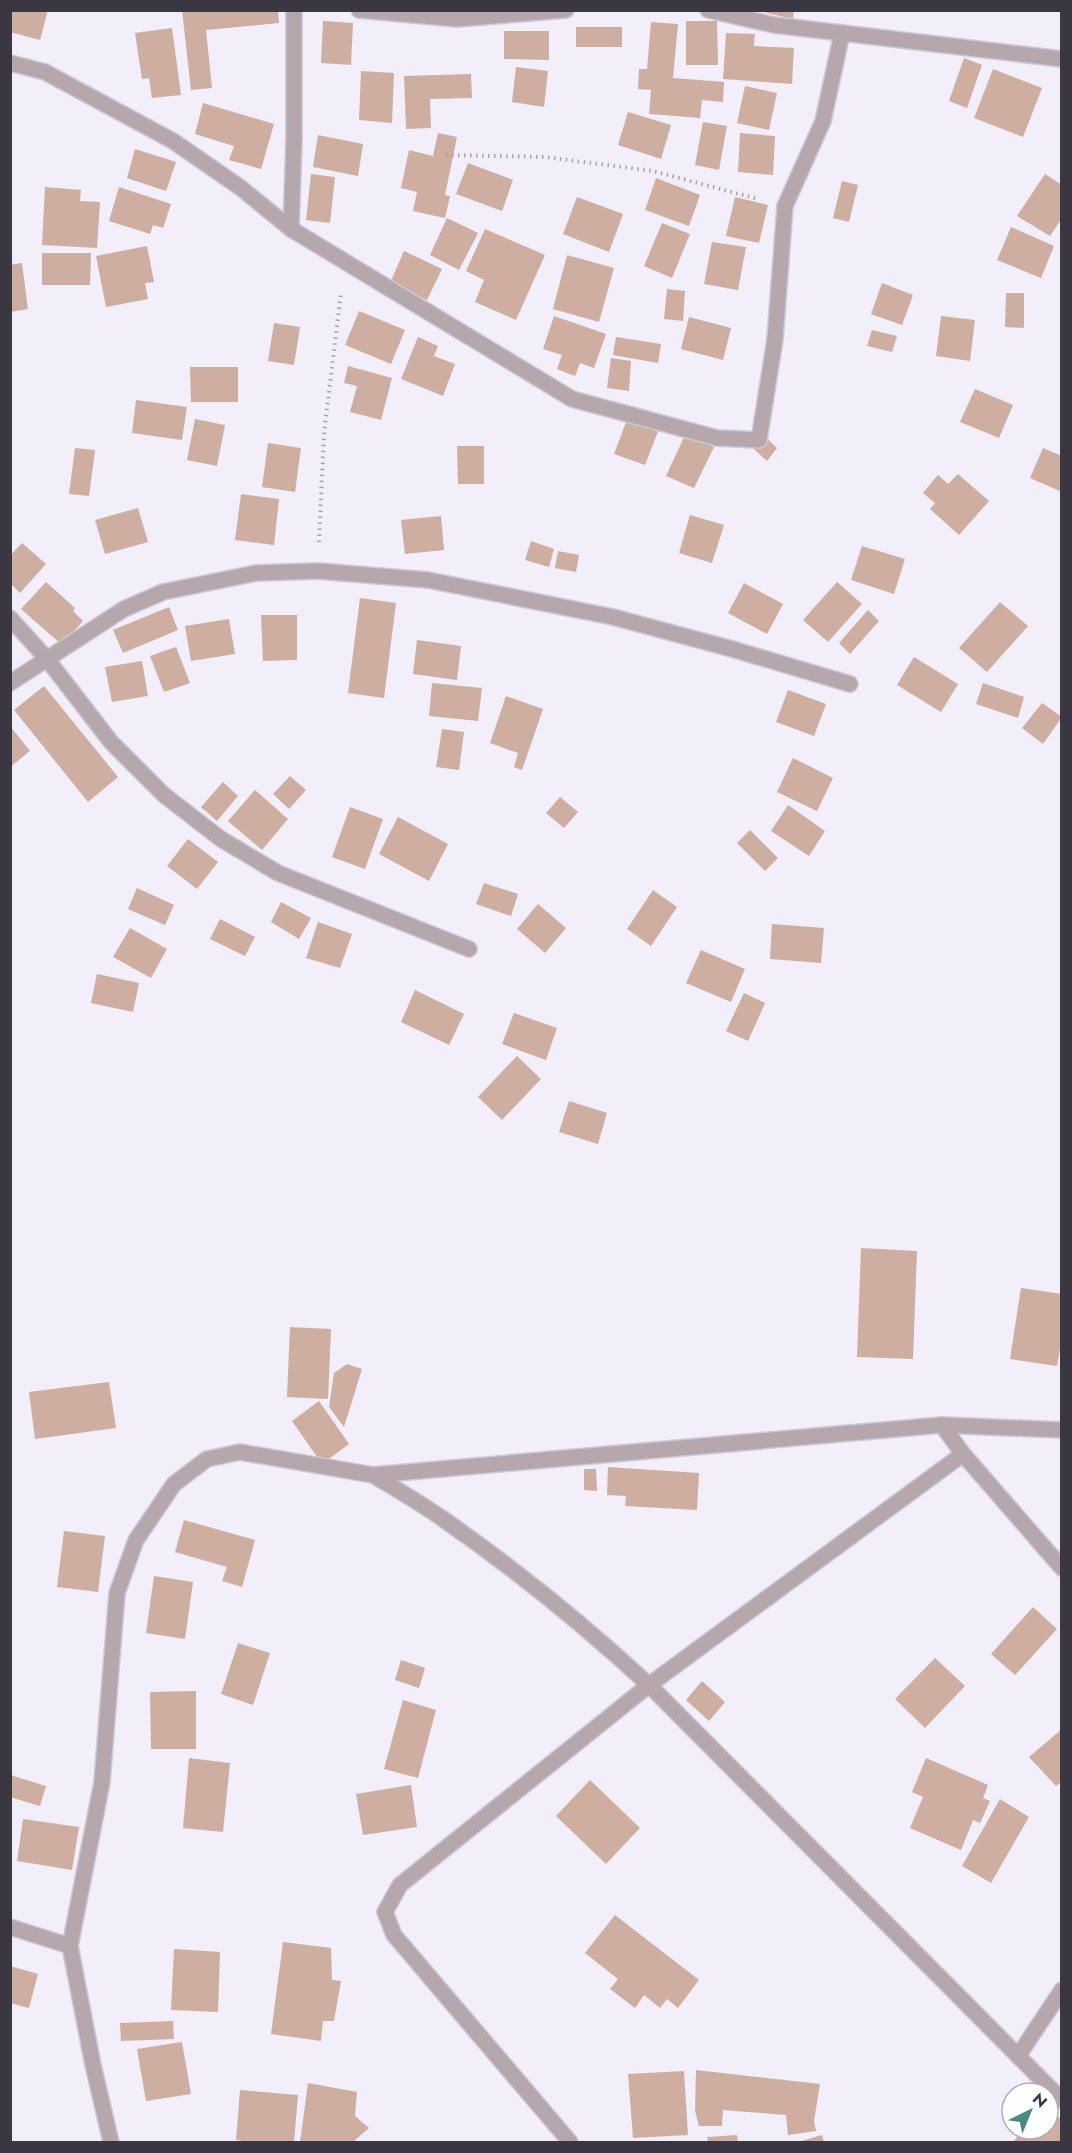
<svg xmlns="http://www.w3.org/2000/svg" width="1072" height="2153" font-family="Jost,sans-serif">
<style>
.building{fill:#ceaea1}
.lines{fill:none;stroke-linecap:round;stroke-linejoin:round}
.street-casing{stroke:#cdc9d5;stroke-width:18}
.path{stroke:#a6a2ae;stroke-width:4;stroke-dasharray:1.5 4.5;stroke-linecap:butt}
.street{stroke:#b6a7ac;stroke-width:15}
</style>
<rect width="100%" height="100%" fill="#f2eefa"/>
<g class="building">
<polygon points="10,10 48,10 40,40 10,32"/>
<polygon points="182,10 278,10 279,23 206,30 212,88 191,90"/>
<polygon points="754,10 794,10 793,19"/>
<polygon points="323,21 353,23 351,65 321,63"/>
<polygon points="686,21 717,21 718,65 686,65"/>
<polygon points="651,22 678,24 673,78 724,82 723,102 702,100 700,118 649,114 651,90 638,89 639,69 647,69"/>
<rect x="576" y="27" width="46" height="20"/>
<polygon points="172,28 181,95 152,98 149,78 142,79 135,33"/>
<polygon points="504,31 549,31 549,60 504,59"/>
<polygon points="726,33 755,34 754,46 794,48 792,84 723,79"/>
<polygon points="964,58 982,65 967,108 949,101"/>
<polygon points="516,67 548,71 544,107 512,102"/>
<polygon points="993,69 1042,88 1023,137 974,118"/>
<polygon points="361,71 394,73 392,123 359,120"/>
<polygon points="471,74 472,98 430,99 431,128 406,129 404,76"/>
<polygon points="745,86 777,93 769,130 737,123"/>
<polygon points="203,103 274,124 261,169 229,160 234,146 195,134"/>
<polygon points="628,112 671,125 661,159 618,145"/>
<polygon points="703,122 727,126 719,170 695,165"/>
<polygon points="438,133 457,137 445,195 450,196 445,218 413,211 417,192 401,188 409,150 433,156"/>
<polygon points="740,133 775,136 773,175 738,172"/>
<polygon points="318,135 363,144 358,176 313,167"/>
<polygon points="135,149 176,162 166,191 127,178"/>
<polygon points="468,163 513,180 502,211 456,194"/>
<polygon points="311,174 335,177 330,223 306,220"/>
<polygon points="1045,174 1062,185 1062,218 1050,236 1017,216"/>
<polygon points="656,178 700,195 689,226 645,210"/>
<polygon points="842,181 858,185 849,222 833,218"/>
<polygon points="45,187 81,190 80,201 100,202 97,248 42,245"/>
<polygon points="119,187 171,204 163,228 153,225 150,234 109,221"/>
<polygon points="577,197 623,214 609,252 563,234"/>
<polygon points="735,197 768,205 759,243 726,236"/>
<polygon points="447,218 478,233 459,270 430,255"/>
<polygon points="662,223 690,234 672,278 644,266"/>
<polygon points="1011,227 1054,246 1041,278 997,260"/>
<polygon points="485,229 545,255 516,320 475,302 484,280 466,271"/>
<polygon points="712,242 746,247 738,290 704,284"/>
<polygon points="147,246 154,282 145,283 148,299 106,307 96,256"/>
<polygon points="404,251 442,269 427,300 390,283"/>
<polygon points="42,253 91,253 90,285 42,285"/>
<polygon points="567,255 614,268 599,322 553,309"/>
<polygon points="22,263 28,309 10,312 10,265"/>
<polygon points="882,283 913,295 902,325 871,314"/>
<polygon points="667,289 685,291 683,321 664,319"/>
<polygon points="1006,293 1024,293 1024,328 1005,327"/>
<polygon points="359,311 405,330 391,364 345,345"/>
<polygon points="554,316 606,334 594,368 580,363 575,376 557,369 562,355 543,349"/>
<polygon points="941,316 975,320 970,361 936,356"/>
<polygon points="689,317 731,328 723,360 681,349"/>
<polygon points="274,323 300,327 294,365 268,361"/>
<polygon points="872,330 897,336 892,352 867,346"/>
<polygon points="418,337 438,346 434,356 455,364 443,396 401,379"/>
<polygon points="616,337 661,344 658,363 613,355"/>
<polygon points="611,358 631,361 629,391 607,388"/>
<polygon points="348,366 392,378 381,420 350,412 357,386 344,383"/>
<polygon points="190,367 238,367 238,402 191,402"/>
<polygon points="975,389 1013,405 999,438 960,422"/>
<polygon points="136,400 187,407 182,440 132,433"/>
<polygon points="628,417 659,429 645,465 614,454"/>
<polygon points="195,419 225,425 217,466 187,460"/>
<polygon points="757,429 777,448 767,461 746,442"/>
<polygon points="686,433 714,447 694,488 666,476"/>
<polygon points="268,443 301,448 295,492 262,487"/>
<polygon points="457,446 484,446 484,484 458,484"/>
<polygon points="75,448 95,450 89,496 69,494"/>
<polygon points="1043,448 1062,456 1062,492 1030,478"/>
<polygon points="958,474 989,501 959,535 930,509 935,503 923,493 938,475 948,484"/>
<polygon points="241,494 279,499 274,545 235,540"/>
<polygon points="138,508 148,542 105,554 95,520"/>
<polygon points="690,515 724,525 712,563 679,553"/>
<polygon points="441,516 444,550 405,554 401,520"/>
<polygon points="531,541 554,549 549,567 525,560"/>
<polygon points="22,543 46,564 20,593 10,583 10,556"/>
<polygon points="862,546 905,559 894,594 851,580"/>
<polygon points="558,551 579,555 576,572 555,568"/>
<polygon points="46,582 75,608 73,611 83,621 62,645 21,609"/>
<polygon points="837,582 862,604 828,642 803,620"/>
<polygon points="744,583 783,604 767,634 728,613"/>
<polygon points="360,598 396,603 384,698 348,693"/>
<polygon points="1000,602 1028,626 987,672 959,648"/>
<polygon points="169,607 178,630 123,653 113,630"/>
<polygon points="868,610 879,621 850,654 839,643"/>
<polygon points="261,615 297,615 297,660 263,661"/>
<polygon points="229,619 235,654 191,661 185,626"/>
<polygon points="417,640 461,646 457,680 413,674"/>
<polygon points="176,647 190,683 164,692 150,656"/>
<polygon points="914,657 958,684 941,712 897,685"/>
<polygon points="142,661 148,696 112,702 105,667"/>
<polygon points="432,683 482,688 478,721 429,716"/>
<polygon points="983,683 1024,697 1018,718 976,704"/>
<polygon points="44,686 118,777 88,802 14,710"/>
<polygon points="788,690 826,704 814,736 776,722"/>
<polygon points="506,696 543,709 522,770 514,767 518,753 490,743"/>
<polygon points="1042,703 1062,717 1043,744 1022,728"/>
<polygon points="10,726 30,751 10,767"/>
<polygon points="442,729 464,732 459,770 436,767"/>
<polygon points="793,758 833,778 817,811 777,792"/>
<polygon points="290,776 306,790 289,809 273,794"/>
<polygon points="223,782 238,796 217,821 201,807"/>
<polygon points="255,790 288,819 262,850 228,821"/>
<polygon points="560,797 578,812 564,828 546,813"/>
<polygon points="788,805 825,831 809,856 771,831"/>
<polygon points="350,807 383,819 365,869 332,857"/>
<polygon points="398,817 448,844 429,881 379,854"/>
<polygon points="750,830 778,858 765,871 737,843"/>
<polygon points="188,839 218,862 197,889 167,866"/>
<polygon points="484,883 518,894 511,916 476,904"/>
<polygon points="137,888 174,905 165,925 128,909"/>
<polygon points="653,890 677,907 651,946 627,929"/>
<polygon points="281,902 311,918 299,939 271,922"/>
<polygon points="538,904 566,928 545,953 517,929"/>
<polygon points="220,919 255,937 245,956 210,939"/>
<polygon points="318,922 352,934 340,968 306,958"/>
<polygon points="772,924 824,928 821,963 770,959"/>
<polygon points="130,928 167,949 151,978 113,957"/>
<polygon points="701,950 745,969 731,1002 686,983"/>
<polygon points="97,974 139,983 133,1012 91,1003"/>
<polygon points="415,990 464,1014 449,1045 401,1022"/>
<polygon points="744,993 765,1003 748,1041 726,1031"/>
<polygon points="514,1013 557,1028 546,1060 502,1044"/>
<polygon points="517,1056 541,1079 502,1120 478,1097"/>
<polygon points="569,1101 607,1113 598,1144 559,1132"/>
<polygon points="861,1248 917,1251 913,1359 857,1357"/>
<polygon points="1021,1288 1062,1294 1062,1338 1057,1366 1010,1359"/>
<polygon points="290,1327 331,1329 328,1399 287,1397"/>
<polygon points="347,1364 362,1369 344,1427 329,1407 334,1373"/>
<polygon points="109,1382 116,1428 35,1439 29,1392"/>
<polygon points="319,1401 349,1444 322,1464 292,1421"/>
<polygon points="608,1467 699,1473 697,1510 625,1506 626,1496 607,1495"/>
<polygon points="584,1469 596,1469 597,1491 584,1490"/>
<polygon points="184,1520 255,1540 242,1587 222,1581 227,1567 175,1552"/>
<polygon points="64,1531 105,1536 98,1592 57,1587"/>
<polygon points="154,1576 193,1582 185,1639 146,1633"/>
<polygon points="1033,1607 1057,1629 1015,1675 991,1654"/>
<polygon points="238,1643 270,1653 253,1705 221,1694"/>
<polygon points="935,1658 965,1686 925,1728 895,1699"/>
<polygon points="401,1660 425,1668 419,1688 395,1680"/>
<polygon points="702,1681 725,1702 709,1721 686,1700"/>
<polygon points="196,1691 196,1749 151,1749 150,1692"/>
<polygon points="403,1700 436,1710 418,1778 384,1769"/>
<polygon points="1062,1729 1062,1781 1056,1786 1029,1757"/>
<polygon points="189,1758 230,1763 223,1832 183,1828"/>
<polygon points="926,1758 988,1785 983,1798 990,1801 980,1823 973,1820 961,1850 910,1828 923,1797 912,1792"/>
<polygon points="10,1775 46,1786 40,1806 10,1797"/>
<polygon points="590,1780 640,1828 606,1864 556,1816"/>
<polygon points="411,1785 417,1827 363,1835 356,1794"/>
<polygon points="1000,1799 1029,1817 991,1883 962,1866"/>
<polygon points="23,1819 79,1827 72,1870 17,1861"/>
<polygon points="615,1915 699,1980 678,2008 667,1999 660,2008 644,1995 635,2008 610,1989 618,1979 585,1953"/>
<polygon points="283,1942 331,1948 332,1980 341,1981 334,2021 323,2021 321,2041 271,2034"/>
<polygon points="174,1949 220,1952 218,2012 171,2010"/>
<polygon points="10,1966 38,1974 29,2008 10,2003"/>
<polygon points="173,2021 174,2039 121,2041 120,2023"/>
<polygon points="182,2042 191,2094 146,2101 137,2049"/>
<polygon points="696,2070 820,2084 814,2121 816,2131 788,2135 786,2115 723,2110 722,2126 699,2126 695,2111"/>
<polygon points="684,2071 688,2135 633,2138 628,2074"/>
<polygon points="308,2083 357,2092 355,2116 369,2128 353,2142 300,2142"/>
<polygon points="240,2090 298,2095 294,2142 251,2142 236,2140"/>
<polygon points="1048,2109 1062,2120 1062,2142 1013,2142 1024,2129 1048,2129"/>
<polygon points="737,2135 738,2142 708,2142 707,2137"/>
<polygon points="822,2135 824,2142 798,2142"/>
</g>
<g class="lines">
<g class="street-casing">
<g id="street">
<polyline points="359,10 457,19 566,10"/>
<polyline points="708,10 774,25 1062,59"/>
<polyline points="10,63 45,72 173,141 241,188 291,229 572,399 717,438 759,440 775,339 785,206 823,121 842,33"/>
<polyline points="291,229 294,140 294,10"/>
<polyline points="10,618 47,659 111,742 164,795 221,839 278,873 469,949"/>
<polyline points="10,683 124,609 163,592 256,573 318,571 428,580 613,617 732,649 850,684"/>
<polyline points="942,1425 963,1454 1062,1568"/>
<path d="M373,1475c23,14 47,28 70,44 72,50 141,106 206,166l413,415"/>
<polyline points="10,1927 70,1946"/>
<polyline points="1018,2056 1062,1990"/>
<polyline points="111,2142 93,2065 70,1946 102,1782 117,1593 136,1540 174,1484 207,1459 240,1452 373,1475 942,1425 1062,1430"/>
<polyline points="570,2142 394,1935 385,1912 400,1885 649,1685 963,1454"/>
</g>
</g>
<g class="path">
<polyline points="446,155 545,157 653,171 758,199"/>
<polyline points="319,542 324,433 341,293"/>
</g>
<use href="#street" class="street"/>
</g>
<rect width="1072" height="2153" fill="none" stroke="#3a3642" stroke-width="24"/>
<g transform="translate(1030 2111) rotate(43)"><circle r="28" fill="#fefefe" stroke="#b0aeb3" stroke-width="1.5"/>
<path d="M0-4.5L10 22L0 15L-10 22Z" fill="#478c84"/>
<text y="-9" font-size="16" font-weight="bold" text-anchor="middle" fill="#3a3642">N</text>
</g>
</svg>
